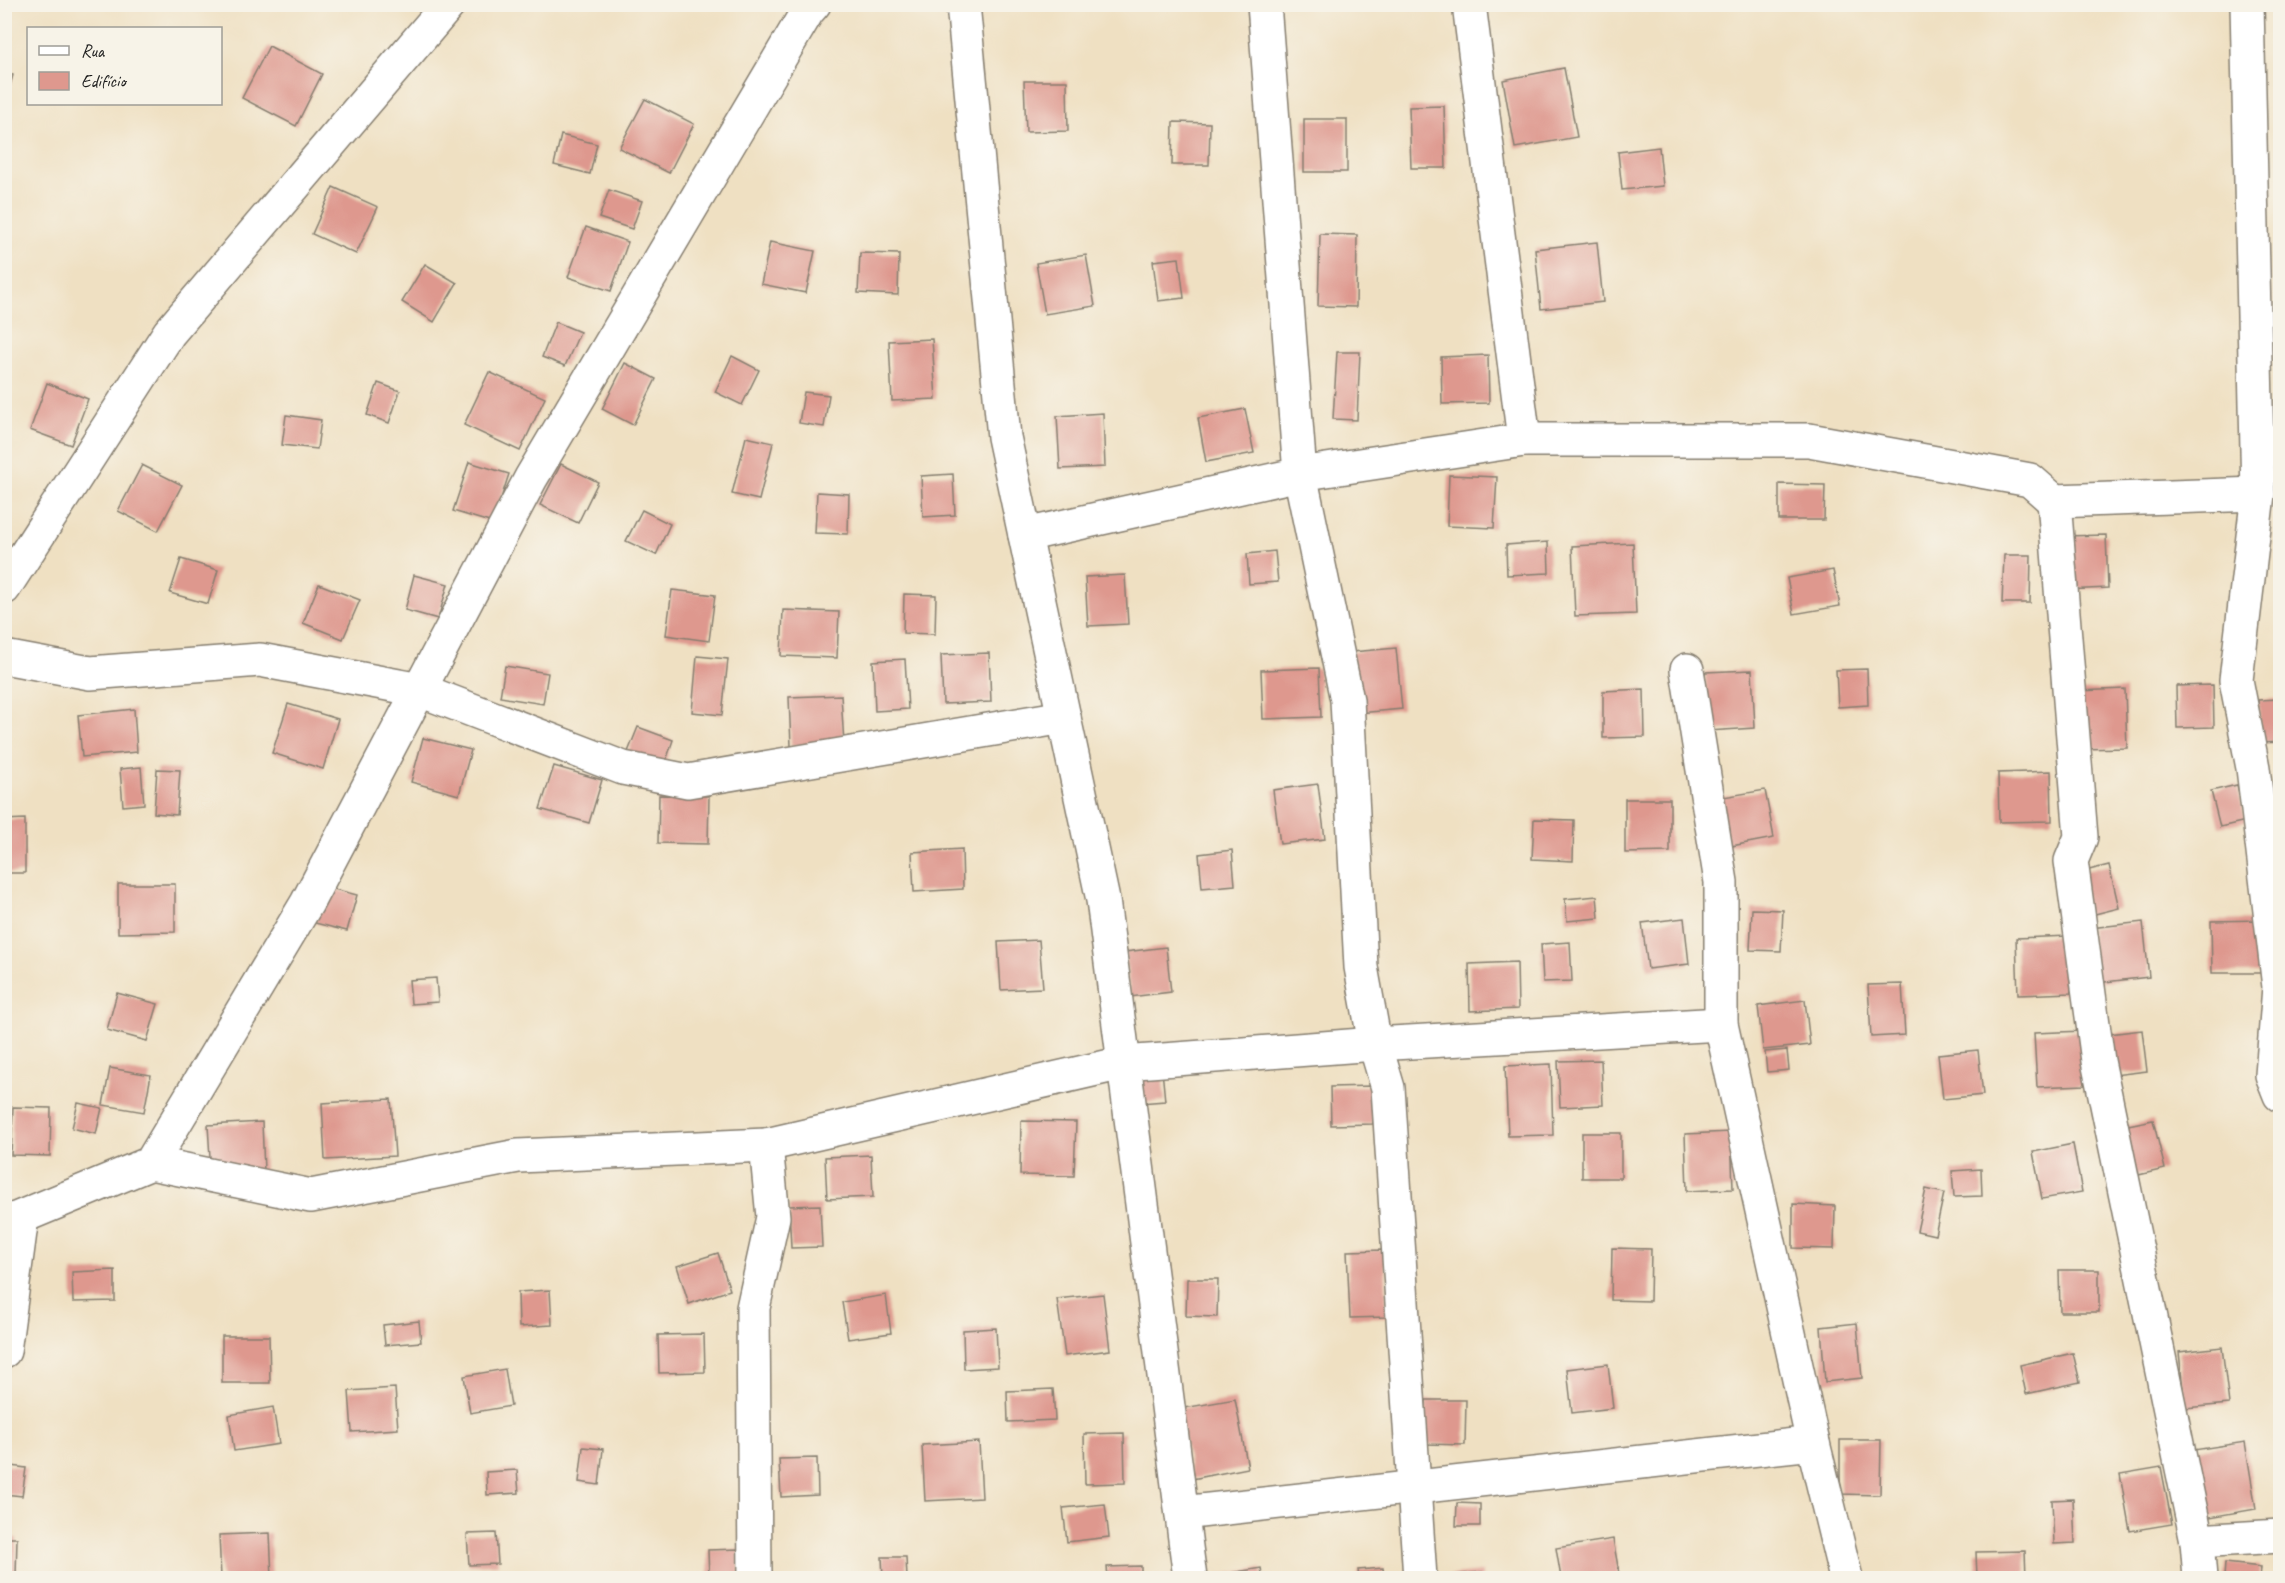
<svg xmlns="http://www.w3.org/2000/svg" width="2285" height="1583" font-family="Caveat,sans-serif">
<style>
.building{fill:#de988e}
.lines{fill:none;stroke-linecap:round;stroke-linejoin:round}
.minor-casing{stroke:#867e6f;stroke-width:36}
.minor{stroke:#fff;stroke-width:33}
</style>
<rect width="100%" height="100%" fill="#f7f3e8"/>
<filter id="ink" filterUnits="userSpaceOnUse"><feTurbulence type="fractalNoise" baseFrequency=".0167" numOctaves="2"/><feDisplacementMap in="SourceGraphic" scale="12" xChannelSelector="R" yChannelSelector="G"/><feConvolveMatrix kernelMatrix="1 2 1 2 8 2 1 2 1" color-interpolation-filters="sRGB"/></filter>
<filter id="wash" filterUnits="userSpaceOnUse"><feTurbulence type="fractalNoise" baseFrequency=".008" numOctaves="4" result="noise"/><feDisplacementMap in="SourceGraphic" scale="24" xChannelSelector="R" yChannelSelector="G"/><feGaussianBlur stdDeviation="1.35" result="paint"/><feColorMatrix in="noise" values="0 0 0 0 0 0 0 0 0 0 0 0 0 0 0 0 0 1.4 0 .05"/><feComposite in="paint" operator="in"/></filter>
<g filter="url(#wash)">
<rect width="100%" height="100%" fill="#efe0c2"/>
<g id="blocks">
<g class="building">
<polygon points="269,46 322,74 296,126 242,98"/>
<polygon points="1564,68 1577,137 1515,148 1503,80"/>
<polygon points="4,73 13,75 5,103 4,103"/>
<polygon points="1024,81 1067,81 1068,131 1026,132"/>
<polygon points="645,99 694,124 669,173 619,148"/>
<polygon points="1444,106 1446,168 1411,168 1409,107"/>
<rect x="1304" y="119" width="43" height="53"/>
<polygon points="1173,122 1210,123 1209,165 1172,165"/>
<polygon points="561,135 597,144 590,174 554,165"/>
<polygon points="1659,147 1663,186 1622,190 1618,152"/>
<polygon points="333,187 378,207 356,254 312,234"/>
<polygon points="609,190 642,201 632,229 599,218"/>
<polygon points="586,227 628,242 611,291 568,277"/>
<polygon points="1320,234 1357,235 1356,307 1318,306"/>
<polygon points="770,242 815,251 806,293 761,284"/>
<polygon points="1597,242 1603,302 1541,309 1535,249"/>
<polygon points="860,253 899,254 898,295 858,293"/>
<polygon points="1086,255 1095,306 1045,314 1036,263"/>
<polygon points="1179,258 1184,298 1158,301 1153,261"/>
<polygon points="425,264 457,283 434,322 402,302"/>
<polygon points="556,322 580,332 565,366 542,357"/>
<polygon points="932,339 936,399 892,401 889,341"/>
<polygon points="1337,352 1360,352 1357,420 1333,419"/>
<polygon points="1488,355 1489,403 1442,404 1441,357"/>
<polygon points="732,356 759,370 742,405 715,392"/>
<polygon points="625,363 656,379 633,425 602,409"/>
<polygon points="489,372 545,398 520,451 464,425"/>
<polygon points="47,383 88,399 71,445 30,430"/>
<polygon points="378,383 400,391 389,423 367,415"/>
<polygon points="804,392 829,395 824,427 799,423"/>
<polygon points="1245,409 1254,453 1206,462 1198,418"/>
<polygon points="1103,413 1105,467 1060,469 1057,416"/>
<polygon points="286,415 321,420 317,449 282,445"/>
<polygon points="746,437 773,443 759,500 732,494"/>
<polygon points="469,462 509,474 493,523 453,511"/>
<polygon points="561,464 598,482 578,523 540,505"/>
<polygon points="142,465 182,485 158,531 118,511"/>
<polygon points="953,474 955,515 923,517 921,476"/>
<polygon points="1449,475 1497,477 1494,528 1447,526"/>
<polygon points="1779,484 1825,485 1824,520 1779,520"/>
<polygon points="817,492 849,494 848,534 815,533"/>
<polygon points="642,510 670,524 656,555 626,541"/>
<polygon points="2106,535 2108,588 2065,590 2063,536"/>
<polygon points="1548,542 1549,573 1507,575 1506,545"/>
<polygon points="1633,543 1636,614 1575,616 1572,546"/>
<polygon points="1275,551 1278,582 1249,584 1247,554"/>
<polygon points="2004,555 2031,555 2030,603 2002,603"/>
<polygon points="181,559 218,570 208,604 170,593"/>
<polygon points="1833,570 1840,606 1794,614 1787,578"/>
<polygon points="414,575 448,584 438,619 405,610"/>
<polygon points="1125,575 1128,624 1088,626 1085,577"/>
<polygon points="319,584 360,600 343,639 303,623"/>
<polygon points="672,590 715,595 709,641 666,635"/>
<polygon points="904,594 936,595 935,634 903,633"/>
<polygon points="783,610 839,612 837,658 781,656"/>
<polygon points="1396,648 1402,709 1359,713 1352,652"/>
<polygon points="989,653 991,702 943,704 941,655"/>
<polygon points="697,656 728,659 722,715 692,712"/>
<polygon points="905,659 908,709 875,711 873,661"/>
<polygon points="505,666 548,673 543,704 500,697"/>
<polygon points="1319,668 1321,717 1263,719 1261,670"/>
<polygon points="1867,669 1868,705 1838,707 1836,670"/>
<polygon points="1752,670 1755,728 1708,731 1705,672"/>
<polygon points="2213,685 2214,727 2177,728 2176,686"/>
<polygon points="1644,689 1645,737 1603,738 1603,691"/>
<polygon points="2125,689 2127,748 2078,749 2077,691"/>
<polygon points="841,695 844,744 791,746 789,697"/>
<polygon points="2280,699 2280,742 2261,743 2258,700"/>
<polygon points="288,704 338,719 323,769 272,753"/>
<polygon points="134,709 137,752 82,757 78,715"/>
<polygon points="638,727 673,740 663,770 626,757"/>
<polygon points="423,738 471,750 459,795 411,782"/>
<polygon points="554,766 602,780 589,823 540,809"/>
<polygon points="141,767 144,804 123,806 120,769"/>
<polygon points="157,769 180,770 177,815 154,813"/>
<polygon points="2051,771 2052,821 1999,822 1998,773"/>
<polygon points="1318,784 1325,839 1280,844 1273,790"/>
<polygon points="2237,785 2246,821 2220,827 2211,791"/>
<polygon points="1765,790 1774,838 1726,847 1717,798"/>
<polygon points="659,795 709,796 708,844 658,843"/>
<polygon points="1625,799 1670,799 1670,852 1625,853"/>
<polygon points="25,819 25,873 4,873 4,820"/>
<polygon points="1534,819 1574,820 1573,861 1532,859"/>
<polygon points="962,849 963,889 914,892 912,852"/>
<polygon points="1232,850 1235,885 1202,888 1199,854"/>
<polygon points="2109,865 2119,908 2087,916 2077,873"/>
<polygon points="118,884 175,884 175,932 118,933"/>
<polygon points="326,887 357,895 347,931 315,923"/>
<polygon points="1597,896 1599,918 1567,921 1565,899"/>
<polygon points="1752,909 1783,910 1781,951 1750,950"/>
<polygon points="1684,918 1689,964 1648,969 1642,923"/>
<polygon points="2262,920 2263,973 2212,973 2211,921"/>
<polygon points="2143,922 2149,977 2096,983 2090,928"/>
<polygon points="2069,936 2071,993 2018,995 2016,938"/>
<polygon points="1039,940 1043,988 1001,990 998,942"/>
<polygon points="1570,942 1572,981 1543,982 1541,944"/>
<polygon points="1166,947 1171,992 1130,997 1125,952"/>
<polygon points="1517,962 1518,1009 1470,1011 1469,964"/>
<polygon points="436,978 438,1002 411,1004 409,980"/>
<polygon points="1902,984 1905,1035 1871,1037 1868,985"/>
<polygon points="117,993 158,1004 147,1041 107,1030"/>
<polygon points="1805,1000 1810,1045 1763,1050 1758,1006"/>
<polygon points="2142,1030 2147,1071 2114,1075 2109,1034"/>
<polygon points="2084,1031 2085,1085 2037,1087 2034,1033"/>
<polygon points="1787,1050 1789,1070 1767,1072 1765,1052"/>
<polygon points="1978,1050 1983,1095 1943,1099 1938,1054"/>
<polygon points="1601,1060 1603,1105 1560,1107 1558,1061"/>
<polygon points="1551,1064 1553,1135 1508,1136 1505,1066"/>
<polygon points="110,1068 151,1075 144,1112 103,1105"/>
<polygon points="1162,1070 1165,1101 1140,1103 1138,1072"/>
<polygon points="1373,1086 1373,1124 1331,1125 1330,1087"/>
<polygon points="391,1099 395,1156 325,1160 322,1103"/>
<polygon points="78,1103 102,1108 96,1134 72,1128"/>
<polygon points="13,1107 51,1108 50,1156 11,1155"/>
<polygon points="2153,1120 2165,1169 2134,1176 2123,1126"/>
<polygon points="1021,1121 1076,1122 1074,1176 1020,1175"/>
<polygon points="262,1122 264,1171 211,1174 208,1125"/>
<polygon points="1731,1132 1733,1189 1687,1191 1685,1134"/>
<rect x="1582" y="1133" width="39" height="45"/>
<polygon points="2073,1144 2082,1192 2042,1199 2033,1152"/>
<polygon points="871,1155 873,1197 827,1199 825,1157"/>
<polygon points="1981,1169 1982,1196 1954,1197 1952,1171"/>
<polygon points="1926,1189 1944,1193 1935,1235 1917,1231"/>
<polygon points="1793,1204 1835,1206 1834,1249 1793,1248"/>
<polygon points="820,1205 822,1247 791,1248 789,1206"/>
<polygon points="1612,1248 1651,1249 1650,1301 1611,1300"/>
<polygon points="1385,1250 1387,1317 1350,1318 1347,1251"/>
<polygon points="718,1253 730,1290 689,1304 677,1266"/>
<polygon points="115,1270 115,1301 73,1302 72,1272"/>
<polygon points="2059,1270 2099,1270 2099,1312 2060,1312"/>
<polygon points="1187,1279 1218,1279 1217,1317 1186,1316"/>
<polygon points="550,1290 552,1325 519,1327 518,1292"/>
<polygon points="1103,1294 1110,1350 1065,1356 1057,1299"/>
<polygon points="886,1295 891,1333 848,1339 842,1302"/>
<polygon points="419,1321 421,1342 385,1345 383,1325"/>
<polygon points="1857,1323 1862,1378 1825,1382 1821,1327"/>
<polygon points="996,1328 998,1367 964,1369 963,1330"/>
<polygon points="704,1334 705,1372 659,1373 658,1335"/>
<polygon points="222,1336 269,1336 270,1383 222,1383"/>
<polygon points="2222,1347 2229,1404 2185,1408 2179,1352"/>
<polygon points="2073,1353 2080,1382 2026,1394 2020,1365"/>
<polygon points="1608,1364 1613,1408 1572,1413 1567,1369"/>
<polygon points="505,1369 511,1406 470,1413 464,1376"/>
<polygon points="395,1388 398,1429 352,1432 349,1391"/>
<polygon points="1053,1389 1055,1420 1008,1422 1007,1391"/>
<polygon points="1235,1399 1248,1468 1192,1479 1178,1409"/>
<polygon points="1426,1400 1466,1400 1465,1445 1425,1444"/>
<polygon points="273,1407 279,1444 234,1451 229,1415"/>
<polygon points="1124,1433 1125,1483 1085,1484 1084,1434"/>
<polygon points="1840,1440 1881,1440 1880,1495 1840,1494"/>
<polygon points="979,1442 982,1498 925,1501 922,1445"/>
<polygon points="2245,1442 2256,1509 2199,1519 2187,1451"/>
<polygon points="583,1447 603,1449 599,1485 579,1482"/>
<polygon points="817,1458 818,1495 781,1497 779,1459"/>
<polygon points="4,1465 26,1468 22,1496 4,1494"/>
<polygon points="2161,1467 2172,1524 2130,1531 2120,1474"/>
<polygon points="517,1470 519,1493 487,1495 486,1472"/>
<polygon points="2073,1499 2075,1543 2054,1544 2052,1500"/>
<polygon points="1457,1503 1480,1504 1480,1526 1456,1526"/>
<polygon points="1105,1504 1109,1537 1067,1542 1063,1508"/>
<polygon points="270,1533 272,1578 221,1578 219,1535"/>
<polygon points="496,1533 498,1564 469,1565 467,1534"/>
<polygon points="4,1538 17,1538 16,1576 4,1575"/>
<polygon points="1613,1539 1620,1578 1561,1578 1556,1548"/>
<polygon points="739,1549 740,1578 709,1578 708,1550"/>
<polygon points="2025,1551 2026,1578 1977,1578 1976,1552"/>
<polygon points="882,1557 906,1557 907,1578 883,1578"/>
<polygon points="2225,1563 2261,1567 2260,1578 2224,1578"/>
<polygon points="1141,1566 1141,1578 1108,1578 1107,1567"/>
<polygon points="1261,1568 1263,1578 1218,1578 1218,1575"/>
<polygon points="1383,1568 1384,1578 1359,1578 1358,1570"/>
<polygon points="1482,1572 1482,1578 1446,1578 1446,1576"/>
</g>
</g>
</g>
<g filter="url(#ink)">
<use href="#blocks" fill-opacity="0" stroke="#867e6f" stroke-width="1.5"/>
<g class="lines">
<g class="minor-casing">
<g id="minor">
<polyline points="963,4 1004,437 1103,900 1190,1578"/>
<polyline points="1264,4 1300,474 1347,700 1361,967 1375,1044 1388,1088 1420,1578"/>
<polyline points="1469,4 1524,440"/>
<polyline points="2247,4 2258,494 2236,680 2253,768 2279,987 2272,1075 2280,1095"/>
<polyline points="2054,501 2081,837 2071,861 2098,1061 2197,1541 2200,1578"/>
<polyline points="1025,535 1300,474 1524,440 1809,440 2030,480 2054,501 2258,494"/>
<polyline points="4,588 169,333 449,4"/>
<polyline points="4,657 90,673 260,660 420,690 623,768 688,781 1064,717"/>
<polyline points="1687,670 1721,882 1721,1024 1813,1443 1846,1578"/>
<polyline points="151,1163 311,1196 518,1156 766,1145 1123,1063 1375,1044 1721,1024"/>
<polyline points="4,1224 151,1163 307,903 531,478 807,12 814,4"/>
<polyline points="4,1351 22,1217"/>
<polyline points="1182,1513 1813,1443"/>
<polyline points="2197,1541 2280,1536"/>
<polyline points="755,1578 753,1308 773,1217 766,1145"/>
</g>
</g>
<use href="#minor" class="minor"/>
</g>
</g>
<rect width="2285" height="1583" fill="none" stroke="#f7f3e8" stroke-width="24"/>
<rect x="27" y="27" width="195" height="78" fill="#f7f3e8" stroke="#9f9d96" stroke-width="1.5"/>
<rect x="39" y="46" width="30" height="9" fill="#ffffff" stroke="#9f9d96" stroke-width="1.5"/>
<text x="81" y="57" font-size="18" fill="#1c1c1c">Rua</text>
<rect x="39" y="72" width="30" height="18" fill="#de988e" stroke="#9f9d96" stroke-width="1.5"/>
<text x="81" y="87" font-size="18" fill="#1c1c1c">Edifício</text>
</svg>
